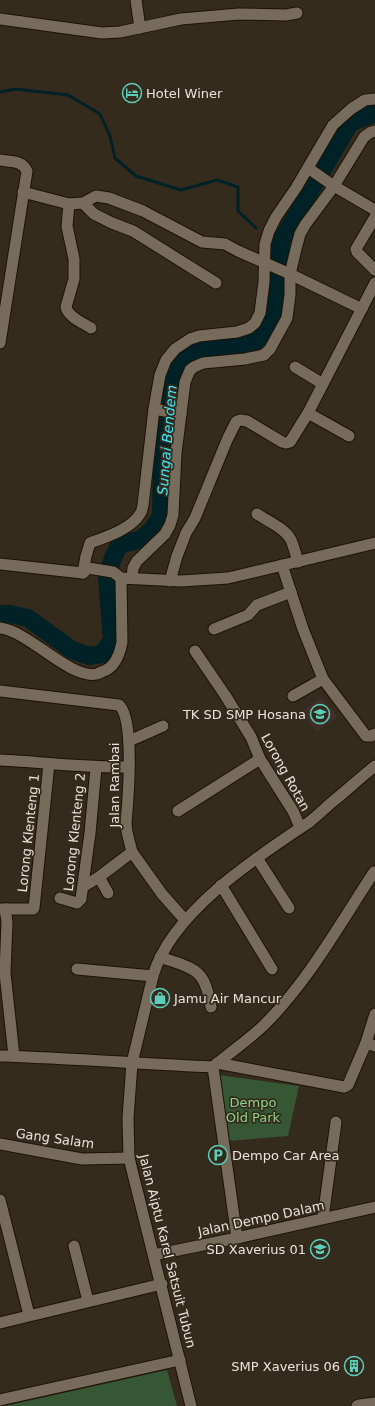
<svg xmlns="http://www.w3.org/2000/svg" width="375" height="1406" font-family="'DejaVu Sans',sans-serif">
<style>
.education{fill:#422e2b}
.green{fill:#365734}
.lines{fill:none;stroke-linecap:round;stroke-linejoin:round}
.stream{stroke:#002125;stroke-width:3}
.river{stroke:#002125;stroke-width:18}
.minor-casing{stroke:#1c1306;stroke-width:13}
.minor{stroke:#776b5c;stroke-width:11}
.labels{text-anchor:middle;stroke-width:3.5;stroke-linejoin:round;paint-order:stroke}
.poi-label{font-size:13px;fill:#eae3db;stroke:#352b1d;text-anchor:start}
.street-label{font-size:13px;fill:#eae3db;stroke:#352b1d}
.park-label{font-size:13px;fill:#8bd787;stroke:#352b1d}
.water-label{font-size:14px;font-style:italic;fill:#3de7f6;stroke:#352b1d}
</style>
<rect width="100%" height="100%" fill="#352b1d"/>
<polygon class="education" points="322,697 337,716 317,732 302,712"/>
<g class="green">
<polygon points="219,1075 299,1086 288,1136 228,1141"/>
<polygon points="167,1370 177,1406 5,1406"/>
</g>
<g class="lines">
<g class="stream">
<polyline points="0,92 16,89 68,95 100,114 110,136 115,158 136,176 181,190 217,180 238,187 238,211 256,228"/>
<polyline points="273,237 281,241"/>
</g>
<polyline class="river" points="0,614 10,614 28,618 72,650 89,656 102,654 112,640 107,576 113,558 119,545 141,539 152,530 161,516 162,467 172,379 183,360 198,349 250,344 266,334 276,311 281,241 350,123 375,113"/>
<g class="minor-casing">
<g id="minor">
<polyline points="136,0 140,28"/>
<polyline points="0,19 102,33 120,32 181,19 239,14 286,15 297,13"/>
<path d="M0,160c11,2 22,0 27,11l-27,172"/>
<polyline points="308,168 334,186 375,210"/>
<polyline points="23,192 69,204 83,203 96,196 109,198 143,211 202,242 225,244 238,251 290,274 362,309"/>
<polyline points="83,203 94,214 112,223 133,231 216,283"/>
<path d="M69,204l-2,22 7,33v20l-8,28c2,10 17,16 25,21"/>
<polyline points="375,217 356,249 357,252 375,270"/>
<polyline points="295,367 323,384"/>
<polyline points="154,409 181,414"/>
<polyline points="308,413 349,436"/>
<path d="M257,514c10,7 28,14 34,26 3,7 5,15 7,22"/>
<polyline points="0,564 83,573 88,568 113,572 121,578 181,581 228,578 375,543"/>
<polyline points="282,565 303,629 323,679 366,736 371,736 375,734"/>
<path d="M83,573l3,-17 4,-13c16,-6 41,-14 50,-29 2,-2 2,-6 3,-9l11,-96 6,-34 6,-15 9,-11 15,-10 9,-3 38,-4 12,-4 6,-5 5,-10 4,-31 1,-38 4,-13 7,-14 20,-29 37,-63 18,-16 14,-9 10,-1"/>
<polyline points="132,578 133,568 137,561 165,534 170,525 173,515 176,453 185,382 190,370 194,367 203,363 245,359 264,355 270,349 287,318 290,295 290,274 297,245 300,234 305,225 334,186 364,137 371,132 375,131"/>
<polyline points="170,581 177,556 186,533 195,518 227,440 236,422 240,420 247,421 282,442 286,443 290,442 308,413 375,283"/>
<path d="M0,628c29,3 70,52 97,46 3,-1 6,-3 9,-4 10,-5 14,-17 16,-28l-1,-64"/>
<polyline points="214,629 248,615 257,605 291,592"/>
<polyline points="195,651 225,695 251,737 260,759 293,811 300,827"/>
<path d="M0,691l119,14c16,14 9,96 7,118l1,9 5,20 30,42 23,26"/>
<polyline points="293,696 323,679"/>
<polyline points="129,741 163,726"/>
<path d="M0,760c43,2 85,8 129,7"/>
<polyline points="178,811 260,759"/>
<polyline points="257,858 289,908"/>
<polyline points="99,877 108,893"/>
<polyline points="221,885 272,969"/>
<polyline points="84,886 99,877 132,852"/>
<polyline points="60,898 77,903 81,899 90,833 96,768"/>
<polyline points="0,909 33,909 34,908 49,764"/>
<polyline points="7,909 6,915 7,922 5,973 14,1056"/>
<path d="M160,957c13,5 36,9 43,23 5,8 6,18 8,27"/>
<polyline points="77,969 153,976"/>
<polyline points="366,1043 375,1014"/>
<path d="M0,1056c71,2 142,8 213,11"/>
<polyline points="217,1063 344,1087 348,1085 366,1043 375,1046"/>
<polyline points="0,1144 82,1159 129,1158"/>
<polyline points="0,1200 29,1315"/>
<polyline points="323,1218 336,1122"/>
<path d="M237,1238l-24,-171c16,-14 34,-26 50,-41 45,-44 76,-101 111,-154"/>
<polyline points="74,1246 88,1301"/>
<polyline points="154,1255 237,1238 375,1207"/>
<polyline points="0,1323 162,1284"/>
<polyline points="0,1400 180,1360"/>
<path d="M191,1406l-62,-248 -1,-40 4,-55 21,-87c18,-63 102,-118 155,-153 8,-6 15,-13 23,-20 15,-12 29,-25 44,-37"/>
<polyline points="357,1406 359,1405 375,1403"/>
</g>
</g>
<use href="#minor" class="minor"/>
</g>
<defs>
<g id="hotel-ring" transform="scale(1)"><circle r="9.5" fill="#352b1d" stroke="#5cceba" stroke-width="1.5"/><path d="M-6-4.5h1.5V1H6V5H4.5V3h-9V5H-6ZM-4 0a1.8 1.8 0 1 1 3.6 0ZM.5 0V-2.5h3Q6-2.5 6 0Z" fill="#5cceba"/></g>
<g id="school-ring" transform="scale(1)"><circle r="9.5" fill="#352b1d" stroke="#5cceba" stroke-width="1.5"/><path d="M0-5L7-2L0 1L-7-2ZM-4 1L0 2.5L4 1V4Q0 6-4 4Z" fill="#5cceba"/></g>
<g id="shop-ring" transform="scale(1)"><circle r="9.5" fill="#352b1d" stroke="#5cceba" stroke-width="1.5"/><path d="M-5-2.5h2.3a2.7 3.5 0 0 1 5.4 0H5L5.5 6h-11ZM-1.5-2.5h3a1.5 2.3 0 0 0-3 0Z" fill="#5cceba"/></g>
<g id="parking-ring" transform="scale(1)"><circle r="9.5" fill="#352b1d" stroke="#5cceba" stroke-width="1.5"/><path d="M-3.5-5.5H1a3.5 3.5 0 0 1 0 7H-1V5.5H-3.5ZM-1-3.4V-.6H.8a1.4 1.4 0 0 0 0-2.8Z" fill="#5cceba"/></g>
<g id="building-ring" transform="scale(1)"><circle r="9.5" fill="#352b1d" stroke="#5cceba" stroke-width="1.5"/><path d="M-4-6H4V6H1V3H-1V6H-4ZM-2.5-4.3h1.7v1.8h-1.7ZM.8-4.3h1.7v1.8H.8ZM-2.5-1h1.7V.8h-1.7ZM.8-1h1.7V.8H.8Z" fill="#5cceba"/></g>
</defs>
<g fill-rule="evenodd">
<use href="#hotel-ring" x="132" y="93"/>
<use href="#school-ring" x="320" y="714"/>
<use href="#shop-ring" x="160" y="998"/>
<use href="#parking-ring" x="218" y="1155"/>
<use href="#school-ring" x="320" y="1249"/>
<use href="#building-ring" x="354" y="1366"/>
</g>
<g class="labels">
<g class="poi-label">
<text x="146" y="98">Hotel Winer</text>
<text x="306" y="719" text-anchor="end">TK SD SMP Hosana</text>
<text x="174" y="1003">Jamu Air Mancur</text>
<text x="232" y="1160">Dempo Car Area</text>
<text x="306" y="1254" text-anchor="end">SD Xaverius 01</text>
<text x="340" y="1371" text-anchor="end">SMP Xaverius 06</text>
</g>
<g class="street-label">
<text transform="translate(286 772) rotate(61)" y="5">Lorong Rotan</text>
<text transform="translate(114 785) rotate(-90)" y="5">Jalan Rambai</text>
<text transform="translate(74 832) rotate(-84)" y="5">Lorong Klenteng 2</text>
<text transform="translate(28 833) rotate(-84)" y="5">Lorong Klenteng 1</text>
<text transform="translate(55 1138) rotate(8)" y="5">Gang Salam</text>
<text transform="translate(261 1218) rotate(-12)" y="5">Jalan Dempo Dalam</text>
<text transform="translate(168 1251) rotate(76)" y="5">Jalan Aiptu Karel Satsuit Tubun</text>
</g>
<g class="park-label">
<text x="253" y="1107">Dempo<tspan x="253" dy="15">Old Park</tspan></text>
</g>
<g class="water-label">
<text transform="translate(167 440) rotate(-85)" y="5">Sungai Bendem</text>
</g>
</g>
</svg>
